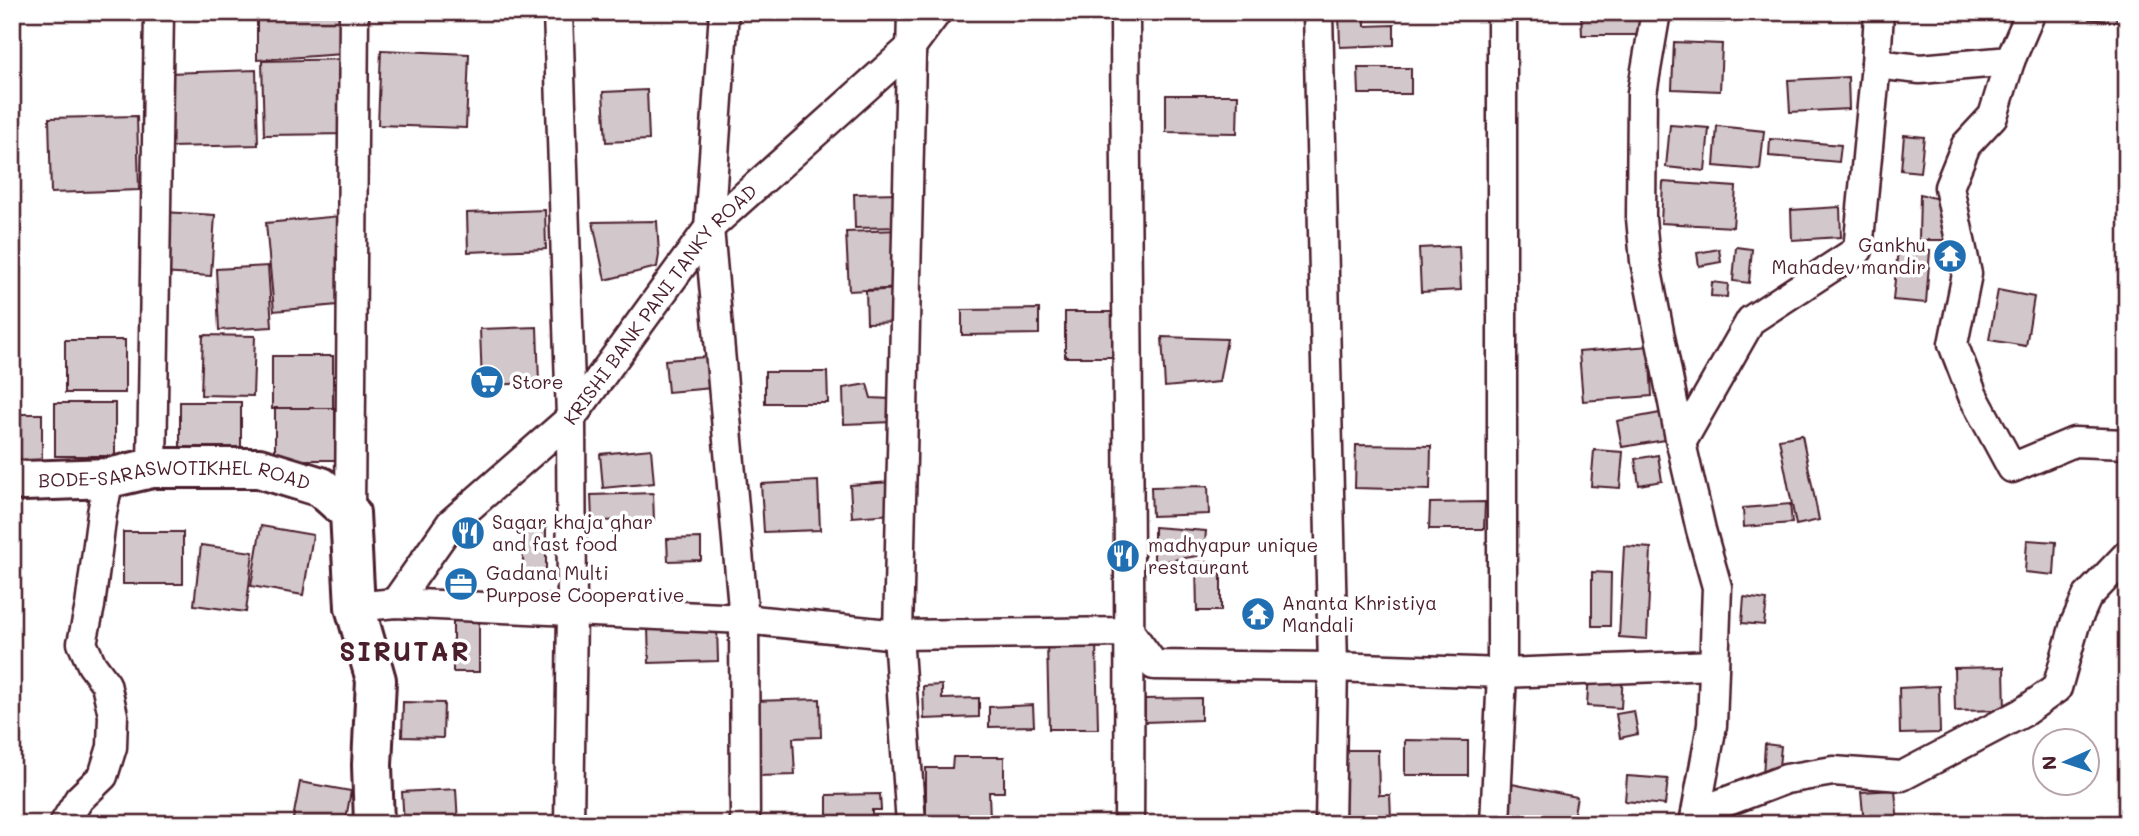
<svg xmlns="http://www.w3.org/2000/svg" width="2139" height="836" font-family="Mali,sans-serif">
<style>
.building{fill:#d2c7cb;stroke:#4a1f2b;stroke-width:2}
.lines{fill:none;stroke-linecap:round;stroke-linejoin:round}
.street-casing{stroke:#4a1f2b;stroke-width:33}
.secondary-casing{stroke:#4a1f2b;stroke-width:44}
.street{stroke:#fff;stroke-width:28}
.secondary{stroke:#fff;stroke-width:38}
.labels{text-anchor:middle;stroke-width:7;stroke-linejoin:round;paint-order:stroke}
.poi-label{font-size:19px;fill:#4a1f2b;stroke:#fff;text-anchor:start}
.street-label{font-size:19px;fill:#4a1f2b;stroke:#fff}
.district-label{font-size:26px;font-weight:bold;letter-spacing:2px;fill:#4a1f2b;stroke:#fff}
</style>
<rect width="100%" height="100%" fill="#fff"/>
<filter id="ink" filterUnits="userSpaceOnUse"><feTurbulence type="fractalNoise" baseFrequency=".0143" numOctaves="2"/><feDisplacementMap in="SourceGraphic" scale="14" xChannelSelector="R" yChannelSelector="G"/><feConvolveMatrix kernelMatrix="1 2 1 2 8 2 1 2 1" color-interpolation-filters="sRGB"/></filter>
<g filter="url(#ink)">
<g class="building">
<polygon points="257,12 344,12 343,54 257,60"/>
<polygon points="1339,12 1365,12 1365,26 1394,25 1394,45 1340,47"/>
<polygon points="1581,12 1641,12 1641,35 1582,35"/>
<polygon points="1682,12 1724,12 1724,22 1681,21"/>
<polygon points="2090,12 2117,12 2116,22 2089,19"/>
<polygon points="1674,42 1722,44 1720,91 1672,89"/>
<polygon points="381,50 469,54 466,128 378,125"/>
<polygon points="350,59 352,134 264,135 262,61"/>
<polygon points="1358,68 1411,68 1411,94 1359,94"/>
<polygon points="256,70 258,145 171,147 168,73"/>
<polygon points="1848,77 1849,109 1790,112 1788,80"/>
<polygon points="647,90 649,140 606,142 603,92"/>
<polygon points="1166,95 1238,95 1237,133 1166,132"/>
<polygon points="137,116 139,190 51,193 49,118"/>
<polygon points="1670,125 1709,128 1705,171 1666,167"/>
<polygon points="1717,126 1764,131 1760,170 1714,166"/>
<polygon points="1904,135 1924,137 1920,172 1901,170"/>
<polygon points="1770,139 1841,145 1839,162 1769,156"/>
<polygon points="1663,182 1736,187 1733,227 1661,223"/>
<polygon points="900,193 901,227 855,228 854,194"/>
<polygon points="1920,194 1945,201 1951,240 1919,240"/>
<polygon points="1840,207 1841,237 1792,240 1791,210"/>
<polygon points="545,210 546,249 468,252 467,213"/>
<polygon points="163,212 215,215 211,276 160,273"/>
<polygon points="340,216 348,304 274,311 266,223"/>
<polygon points="657,221 659,255 657,267 605,280 593,222"/>
<polygon points="899,230 902,288 849,291 846,232"/>
<polygon points="1459,246 1461,290 1421,292 1419,248"/>
<polygon points="1736,247 1752,249 1749,283 1733,281"/>
<polygon points="1898,248 1930,251 1926,303 1893,300"/>
<polygon points="1719,249 1721,262 1699,266 1697,253"/>
<polygon points="268,266 272,327 219,330 216,269"/>
<polygon points="1712,282 1728,284 1727,297 1711,296"/>
<polygon points="901,289 902,322 867,323 866,291"/>
<polygon points="1998,290 2034,297 2026,346 1989,340"/>
<polygon points="1039,309 1039,334 962,335 962,310"/>
<rect x="1065" y="312" width="48" height="45"/>
<polygon points="537,327 539,383 482,385 480,329"/>
<polygon points="203,335 255,336 253,396 201,395"/>
<polygon points="1162,337 1227,339 1219,382 1165,387"/>
<rect x="65" y="340" width="60" height="53"/>
<polygon points="1649,346 1652,396 1583,401 1579,352"/>
<rect x="272" y="356" width="61" height="53"/>
<polygon points="720,356 723,387 668,392 665,360"/>
<polygon points="765,372 827,372 828,403 765,403"/>
<polygon points="867,384 871,398 891,399 893,422 844,424 843,388"/>
<rect x="180" y="402" width="61" height="53"/>
<rect x="55" y="403" width="60" height="53"/>
<rect x="275" y="408" width="60" height="52"/>
<polygon points="1660,413 1665,440 1622,447 1617,421"/>
<rect x="12" y="414" width="30" height="52"/>
<polygon points="1802,435 1819,520 1796,525 1779,439"/>
<polygon points="1356,445 1431,446 1430,490 1355,488"/>
<polygon points="651,449 654,483 603,488 600,454"/>
<polygon points="1594,450 1623,452 1620,488 1591,486"/>
<polygon points="1658,455 1662,481 1639,485 1635,459"/>
<polygon points="818,481 820,530 764,532 761,484"/>
<polygon points="891,482 892,514 852,517 850,485"/>
<polygon points="1208,486 1209,514 1152,516 1151,487"/>
<polygon points="653,493 654,520 592,521 591,495"/>
<polygon points="1485,502 1484,529 1429,529 1430,503"/>
<polygon points="1790,504 1792,523 1744,527 1743,508"/>
<rect x="523" y="524" width="23" height="52"/>
<polygon points="261,526 313,535 303,595 251,586"/>
<polygon points="1154,527 1206,531 1204,555 1154,563"/>
<rect x="123" y="532" width="60" height="52"/>
<polygon points="701,538 701,560 668,561 667,539"/>
<polygon points="2027,540 2056,542 2054,575 2025,572"/>
<polygon points="201,545 253,552 246,612 194,605"/>
<polygon points="1624,546 1651,548 1647,639 1619,637"/>
<polygon points="1196,562 1221,562 1221,611 1197,611"/>
<polygon points="1592,572 1611,573 1610,626 1592,626"/>
<polygon points="1744,597 1767,600 1764,625 1742,623"/>
<rect x="453" y="617" width="26" height="55"/>
<polygon points="717,627 718,661 649,663 648,628"/>
<polygon points="1096,641 1098,729 1049,729 1047,642"/>
<polygon points="2004,667 2005,710 1955,711 1954,668"/>
<polygon points="1589,671 1623,673 1621,708 1587,706"/>
<polygon points="942,685 942,699 979,698 979,717 924,719 923,686"/>
<polygon points="1939,686 1940,733 1900,734 1899,688"/>
<polygon points="1201,698 1201,720 1145,722 1145,699"/>
<polygon points="820,699 821,737 793,738 795,775 757,776 755,701"/>
<polygon points="403,702 444,703 443,738 402,737"/>
<polygon points="1033,705 1034,726 989,727 989,707"/>
<polygon points="1634,711 1638,734 1620,738 1616,714"/>
<polygon points="1405,740 1468,741 1468,775 1405,775"/>
<polygon points="1765,744 1781,746 1778,777 1763,776"/>
<polygon points="1336,750 1378,750 1379,795 1390,795 1391,817 1337,818"/>
<polygon points="953,757 1004,757 1004,792 989,792 990,820 926,820 926,768 952,768"/>
<polygon points="1627,776 1668,779 1665,805 1625,801"/>
<polygon points="300,782 351,791 345,824 292,824"/>
<polygon points="1512,784 1577,797 1572,824 1519,824 1504,821"/>
<polygon points="456,789 458,824 404,824 402,792"/>
<polygon points="1895,790 1898,824 1864,824 1861,792"/>
<polygon points="880,794 881,810 872,810 872,824 827,824 827,795"/>
<rect x="651" y="821" width="61" height="3"/>
</g>
<g class="lines">
<g class="street-casing">
<g id="street">
<polyline points="558,12 571,418 572,612 569,824"/>
<polyline points="724,12 709,228 744,619 745,824"/>
<path d="M1125,12c1,271 6,541 4,812"/>
<polyline points="1318,12 1333,667 1330,824"/>
<polyline points="1656,12 1642,93 1641,218 1645,261 1681,443 1701,530 1717,587 1712,725 1694,824"/>
<polyline points="2010,61 1993,116 1966,145 1949,187 1967,274 1953,344 1973,396 2012,468 2074,442 2127,444"/>
<polyline points="1876,64 1920,69 2010,61 2031,12"/>
<polyline points="1681,443 1751,320 1858,250 1876,64 1879,12"/>
<polyline points="152,468 159,12"/>
<polyline points="350,513 354,12"/>
<path id="s1" d="M395,603l56,-80 120,-105 138,-190 202,-181 26,-35"/>
<polyline points="355,607 395,603 744,619 898,635 1130,632 1154,665 1333,667 1502,673 1714,665"/>
<polyline points="1696,813 1786,779 1833,771 1902,776 2022,713 2057,688 2075,624 2087,597 2127,555"/>
<polyline points="64,824 79,799 103,776 112,747 113,715 106,684 92,665 82,643 90,606 102,513 109,478"/>
<polyline points="911,824 898,635 912,12"/>
<polyline points="1495,824 1502,673 1502,12"/>
</g>
</g>
<g class="secondary-casing">
<g id="secondary">
<path id="s2" d="M12,479l12,2 85,-3 43,-10h107l62,19 29,26 5,94 21,73 -4,85 2,59"/>
</g>
</g>
<use href="#street" class="street"/>
<use href="#secondary" class="secondary"/>
</g>
</g>
<defs>
<g id="temple-disc" transform="scale(1.75)"><circle r="9.5" fill="#1f6fb2" stroke="#fff"/><path d="M0-6L5-2H3V0L6.5 2.5H4V6H1.5V3h-3V6H-4V2.5H-6.5L-3 0V-2H-5Z" fill="#fff"/></g>
<g id="supermarket-disc" transform="scale(1.75)"><circle r="9.5" fill="#1f6fb2" stroke="#fff"/><path d="M-6-5.5h2.5l.6 2H6L4.5 2H-2.5L-4.4-4H-6ZM-1.5 3.2a1.3 1.3 0 1 0 .1 0ZM3 3.2a1.3 1.3 0 1 0 .1 0Z" fill="#fff"/></g>
<g id="restaurant-disc" transform="scale(1.75)"><circle r="9.5" fill="#1f6fb2" stroke="#fff"/><path d="M-5-6h1v4h1v-4h1v4h1v-4h1v5L-1.5 .5V6h-2V.5L-5-1ZM5-6V6H3V1.5H1.5Q1.5-4 5-6Z" fill="#fff"/></g>
<g id="office-disc" transform="scale(1.75)"><circle r="9.5" fill="#1f6fb2" stroke="#fff"/><path d="M-6-3h4V-5.5h4V-3h4V5H-6ZM-1-4.5V-3h2v-1.5ZM-6 0V1H6V0Z" fill="#fff"/></g>
</defs>
<g fill-rule="evenodd">
<use href="#temple-disc" x="1950" y="256"/>
<use href="#supermarket-disc" x="487" y="382"/>
<use href="#restaurant-disc" x="468" y="533"/>
<use href="#restaurant-disc" x="1123" y="556"/>
<use href="#office-disc" x="461" y="584"/>
<use href="#temple-disc" x="1258" y="614"/>
</g>
<g class="labels">
<g class="poi-label">
<text x="1926" y="252" text-anchor="end">Gankhu<tspan x="1926" dy="22">Mahadev mandir</tspan></text>
<text x="512" y="389">Store</text>
<text x="492" y="529">Sagar khaja ghar<tspan x="492" dy="22">and fast food</tspan></text>
<text x="1148" y="552">madhyapur unique<tspan x="1148" dy="22">restaurant</tspan></text>
<text x="486" y="580">Gadana Multi<tspan x="486" dy="22">Purpose Cooperative</tspan></text>
<text x="1282" y="610">Ananta Khristiya<tspan x="1282" dy="22">Mandali</tspan></text>
</g>
<g class="street-label">
<text dy="7" stroke="none"><textPath href="#s1" startOffset="402">KRISHI BANK PANI TANKY ROAD</textPath></text>
<text dy="7" stroke="none"><textPath href="#s2" startOffset="164">BODE-SARASWOTIKHEL ROAD</textPath></text>
</g>
<g class="district-label">
<text x="405" y="661">SIRUTAR</text>
</g>
</g>
<rect width="2139" height="836" fill="none" stroke="#fff" stroke-width="42"/>
<rect x="21" y="21" width="2097" height="794" fill="none" stroke="#4a1f2b" stroke-width="2.5" filter="url(#ink)"/>
<g transform="translate(2066 762) rotate(267)"><circle r="33" fill="#ffffff" stroke="#b7a5aa" stroke-width="2"/>
<path d="M0-5L12 26L0 18L-12 26Z" fill="#1f6fb2"/>
<text y="-10" font-size="19" font-weight="bold" text-anchor="middle" fill="#4a1f2b">N</text>
</g>
</svg>
